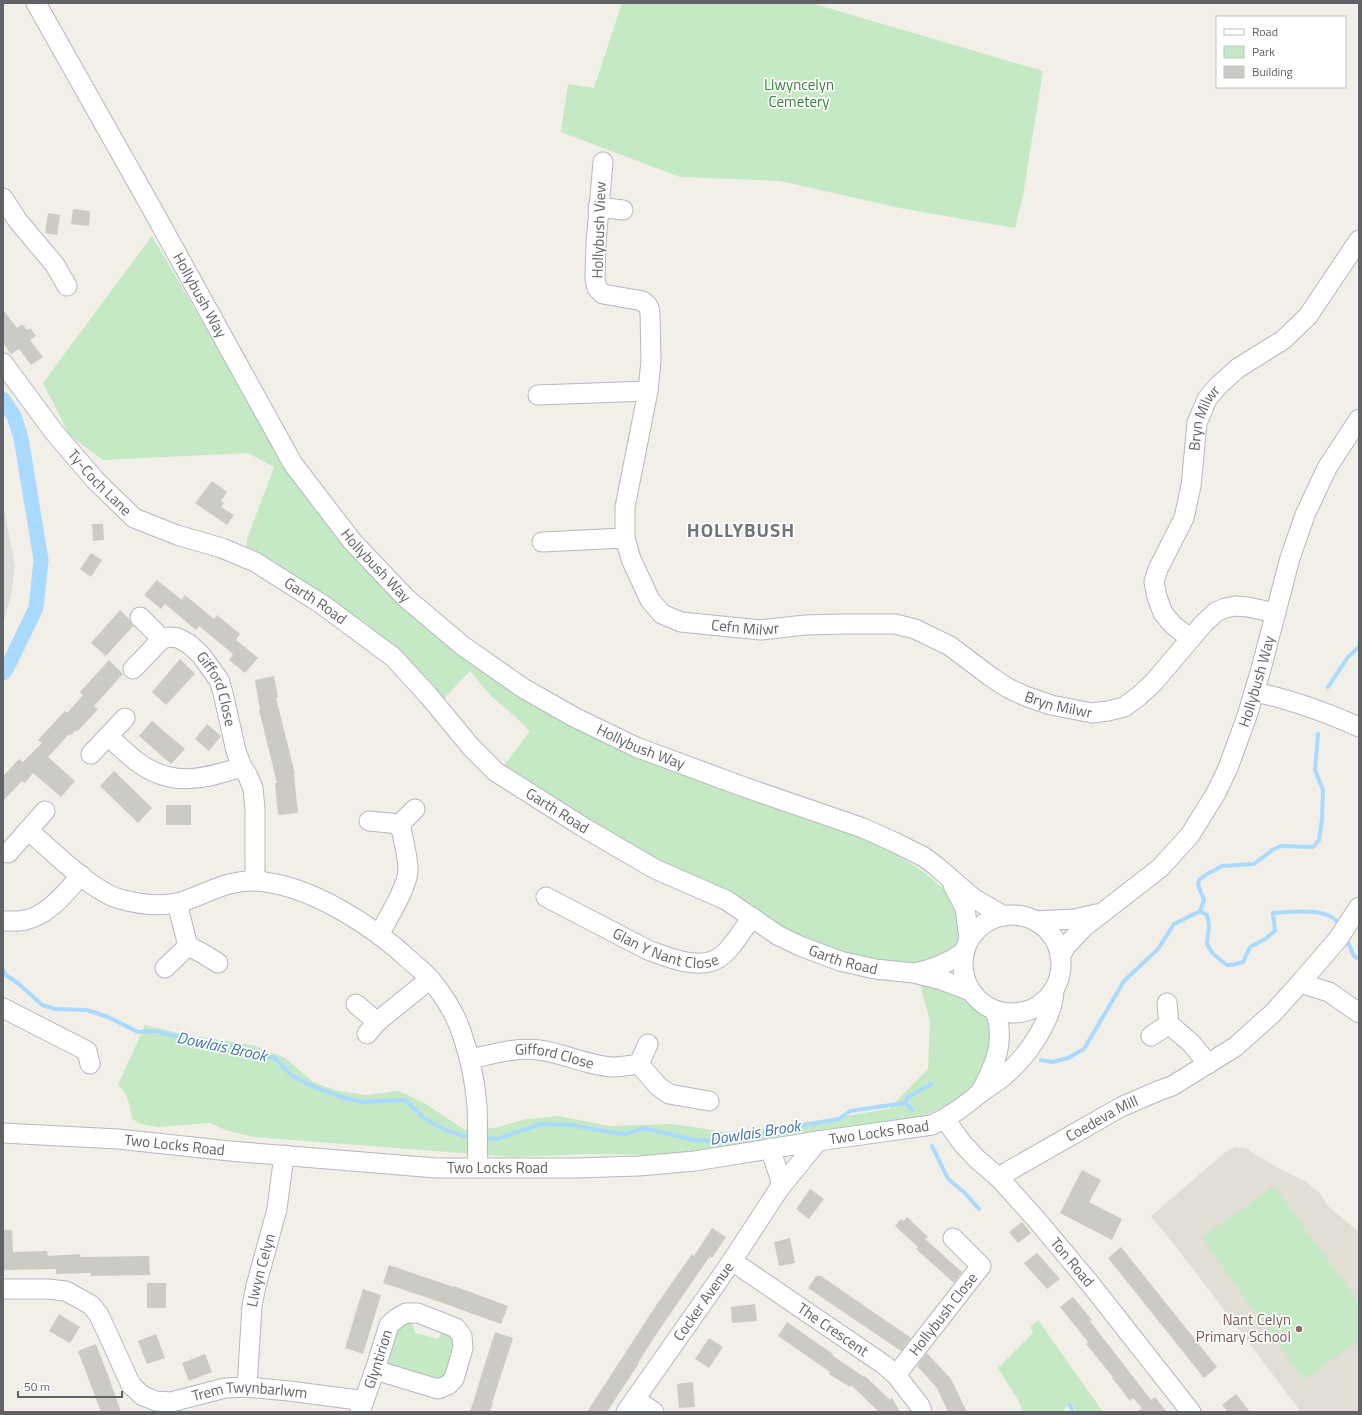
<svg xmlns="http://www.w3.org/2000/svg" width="1362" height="1415" font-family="'Titillium Web',sans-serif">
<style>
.industrial{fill:#e0deda}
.education{fill:#e1ded6}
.green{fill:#c5e8c5}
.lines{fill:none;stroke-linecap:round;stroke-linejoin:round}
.stream{stroke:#aadaff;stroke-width:4}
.canal{stroke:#aadaff;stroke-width:15}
.building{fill:#cccac5}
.minor-casing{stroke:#b5b8bc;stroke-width:21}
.minor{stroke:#fff;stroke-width:19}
.education-dot{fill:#8d6e63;stroke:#fff;stroke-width:1.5}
.labels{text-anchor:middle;stroke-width:3.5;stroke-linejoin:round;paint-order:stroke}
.park-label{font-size:15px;fill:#348238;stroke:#fff}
.street-label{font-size:15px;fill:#5f6368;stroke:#fff}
.education-label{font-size:15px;fill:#785e54;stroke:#fff;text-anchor:end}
.water-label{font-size:16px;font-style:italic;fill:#4174aa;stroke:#fff}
.district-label{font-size:19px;font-weight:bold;letter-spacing:1px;fill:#70757a;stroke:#fff}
</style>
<rect width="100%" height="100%" fill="#f1efe8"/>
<polygon class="industrial" points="3,504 15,566 11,596 3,624"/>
<polygon class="education" points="1235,1147 1245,1148 1276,1167 1306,1182 1320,1193 1328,1206 1359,1232 1359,1412 1301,1412 1184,1257 1151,1216 1223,1154"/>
<g class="green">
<polygon points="622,3 811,3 1043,71 1023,195 1015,228 905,209 780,181 680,177 561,132 568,84 594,88"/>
<polygon points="152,236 281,456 500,682 862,837 889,850 913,865 925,873 943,888 957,911 961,933 958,943 953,952 912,970 821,951 498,773 530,731 509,711 491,696 470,671 440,703 422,681 245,563 247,539 274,467 248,453 103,460 70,436 43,383"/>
<path d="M919,980l41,16 15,13 9,6 8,8 1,9 -9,36 -10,16 -13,13 -10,6 -27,13 -21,6 -181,27 -71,6 -63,-1 -76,3 -258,-20 -29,-7 -15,-7 -52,4 -17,-3 -9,-5c-2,-13 -4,-25 -14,-34l27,-60 41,10 67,10 32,13 28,24 25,9 28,4 33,-4 25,12 41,27 30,-2 32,-9 31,-3 51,10 64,-2 52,8 47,-4 117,-19 39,-40 2,-48z"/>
<polygon points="1274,1186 1359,1303 1359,1340 1304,1380 1202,1238"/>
<polygon points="1038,1320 1103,1412 1076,1412 1072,1403 1064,1409 1065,1412 1023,1412 1017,1398 998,1368 1033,1333 1031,1326"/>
<polygon points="412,1322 415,1333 438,1339 442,1332 453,1336 456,1341 445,1377 442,1380 389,1367 386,1361 397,1331 404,1325"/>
</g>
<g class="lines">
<g class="stream">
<polyline points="1328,687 1348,657 1359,647"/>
<path d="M1200,911l7,4 2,11 -2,18 6,10 14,11h5l11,-3 7,-15 15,-8 10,-8 -2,-18c19,-1 57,-7 67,13"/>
<polyline points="1346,938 1354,956 1359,959"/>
<path d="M3,970l3,5 13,9 23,21 13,4 32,1 21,7 30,15 14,-1 42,9 33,5 26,9 22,4 16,17 25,13 28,10 18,4 42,-2c7,5 12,11 19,17 15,11 31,18 49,20"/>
<polyline points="1041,1060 1053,1062 1068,1058 1084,1049 1124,981 1158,949 1174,924 1200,911 1204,900 1198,885 1199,880 1207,874 1222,866 1254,864 1274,849 1281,846 1313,847 1319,840 1322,820 1323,790 1315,770 1318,734"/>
<polyline points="905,1103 912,1110"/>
<polyline points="483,1138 497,1139 541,1124 572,1125 609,1132 627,1134 644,1128 694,1140 712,1141 839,1119 850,1111 905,1103 907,1098 931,1084"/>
<polyline points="932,1146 948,1179 964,1192 979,1209"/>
<polyline points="1070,1405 1073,1412"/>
</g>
<polyline class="canal" points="3,399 14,416 21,438 41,560 36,608 7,668 3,673"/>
</g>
<g class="building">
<polygon points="73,209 90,211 89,226 71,224"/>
<polygon points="48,213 60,215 57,235 45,233"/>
<polygon points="3,310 17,328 22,324 27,330 30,328 36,336 30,340 43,357 31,365 19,349 11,354 3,343"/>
<polygon points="212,481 227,492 221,501 224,503 221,507 234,515 227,525 195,503"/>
<polygon points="92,524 103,524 104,540 93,541"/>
<polygon points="91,553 102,560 91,577 80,569"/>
<polygon points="157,580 182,600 185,595 214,619 217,615 240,634 236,640 258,658 245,673 229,660 233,654 199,626 196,630 165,604 161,609 144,595"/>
<polygon points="120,610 129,619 133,626 106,656 91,643"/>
<polygon points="180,659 195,674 166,705 152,692"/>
<polygon points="109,660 123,674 94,706 98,709 77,732 76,730 70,736 69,734 48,757 75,781 61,797 33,773 25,783 22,781 3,801 3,776 19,759 23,762 42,743 38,740 65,711 67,713 76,703 83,695 80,692"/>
<polygon points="274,676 278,697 276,698 295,774 294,774 298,813 278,815 275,783 277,783 259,710 260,710 255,680"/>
<polygon points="152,721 185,749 171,764 139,736"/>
<polygon points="207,724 221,736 209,751 195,739"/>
<polygon points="114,771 152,808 138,823 100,786"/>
<rect x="166" y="805" width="25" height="20"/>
<polygon points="1082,1170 1101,1180 1089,1202 1122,1219 1112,1240 1060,1213"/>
<polygon points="810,1189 824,1199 809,1219 796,1209"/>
<polygon points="907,1217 928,1237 925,1239 962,1272 954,1283 916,1249 918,1247 895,1226 901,1219 904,1221"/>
<polygon points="1022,1222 1031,1233 1018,1243 1009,1232"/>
<polygon points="712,1228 726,1237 712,1258 710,1256 657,1333 638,1363 639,1363 607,1412 587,1412 657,1304 692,1254 694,1256"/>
<polygon points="3,1230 12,1230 13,1252 47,1251 48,1256 80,1254 81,1257 149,1256 150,1275 91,1276 91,1273 56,1274 56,1269 3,1270"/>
<polygon points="790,1238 795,1263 779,1266 774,1242"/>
<polygon points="1121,1247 1217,1367 1204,1378 1108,1258"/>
<polygon points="1037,1253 1060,1279 1047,1289 1024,1263"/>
<polygon points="389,1265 454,1287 454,1286 508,1306 501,1324 437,1301 383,1283"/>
<polygon points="816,1276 821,1276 911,1338 901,1351 808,1288"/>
<rect x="147" y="1283" width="19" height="25"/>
<polygon points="363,1289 381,1295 363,1354 345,1348"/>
<polygon points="1073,1297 1092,1320 1090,1321 1151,1400 1155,1397 1167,1412 1137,1412 1142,1408 1133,1398 1130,1401 1121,1389 1112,1378 1113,1377 1086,1344 1088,1342 1060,1307"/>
<polygon points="755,1304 757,1321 732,1323 731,1307"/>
<polygon points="59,1314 80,1327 70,1343 49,1331"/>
<polygon points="787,1322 833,1354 832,1355 864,1377 865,1376 890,1400 892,1398 900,1412 879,1412 851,1385 850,1387 840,1381 829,1374 830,1372 778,1336"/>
<polygon points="495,1332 513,1338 492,1403 493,1403 490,1412 470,1412"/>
<polygon points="156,1334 165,1358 147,1364 138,1341"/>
<polygon points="709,1338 723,1347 709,1368 695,1359"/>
<polygon points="96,1344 109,1378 121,1412 101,1412 78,1351"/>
<polygon points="927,1353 951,1379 967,1412 948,1412 937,1388 917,1366"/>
<polygon points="205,1354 212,1372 189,1381 182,1363"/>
<polygon points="693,1382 695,1407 679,1408 677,1384"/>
<polygon points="1236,1394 1250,1412 1228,1412 1222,1405"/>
</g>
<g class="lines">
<g class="minor-casing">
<g id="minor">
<path id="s1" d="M36,3l115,204 142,257 59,77 54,57 57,48 60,42 51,29 62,30 108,40 119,41 31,14 30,15 12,9 37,32 31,18"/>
<path id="s2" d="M603,162l-7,81 -1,36 2,9 6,6 40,7 5,5 2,6 1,49 -3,30 -23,116v31l6,21 19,41 12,14 19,8 80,8 44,-5 38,-1h52l20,5 35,17 41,31 17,11 17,8 26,9 41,8 16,-2 16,-4 15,-11 15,-14 50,-59 12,-11 9,-4 10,-2 13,1 28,6"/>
<polyline points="3,198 18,221 55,265 67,286"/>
<polyline points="598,207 623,210"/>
<path id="s3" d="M3,363l51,69 42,49 38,37 43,17 45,13 33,14 68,43 70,52 35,38 43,52 25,25 87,55 72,42 71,31 53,36 21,10 40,15 35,8 39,4 28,7 29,11"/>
<polyline points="538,395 648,391"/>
<polyline points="542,542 625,538"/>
<polyline points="140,617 162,639"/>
<path id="s4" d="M1190,638l-17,-13 -10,-12 -6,-16 -3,-15 4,-13 26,-51 7,-32 6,-63 10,-24 12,-14 19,-17 45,-28 25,-24 51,-76"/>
<path id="s5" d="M133,669l29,-30 7,-2 9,1 11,6 12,11 18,25 4,13 13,58 6,16 5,7 6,14 2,21v72"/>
<path d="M1254,692c37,7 71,20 105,35"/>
<path d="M108,736c9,8 18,17 28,25 35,27 67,18 106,6"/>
<polyline points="91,754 125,718"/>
<polyline points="369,821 400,824 415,809"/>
<path d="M28,830c22,19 65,62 92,69 18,5 38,8 56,4 6,-1 13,-4 19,-6 19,-8 38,-17 60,-16 55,3 120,46 159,83 6,5 12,10 17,16 13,16 25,35 31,54 8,23 13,47 15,72 1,20 0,42 1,62"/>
<polyline points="8,853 45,811"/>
<polyline points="953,885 965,908 969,939"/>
<path id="s6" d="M546,897l102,53c22,8 56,23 76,4 11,-10 19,-25 28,-37"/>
<polyline points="177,903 188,946 202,953 218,963"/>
<circle cx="1012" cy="964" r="49"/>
<path d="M3,921c5,0 11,0 16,0 26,-2 46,-27 62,-46"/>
<polyline points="1035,921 1075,919 1096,914"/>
<path d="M379,935c8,-16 29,-48 29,-65 0,-15 -5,-31 -8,-46"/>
<path id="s7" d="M1060,957l6,-11 18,-19 76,-59 30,-33 26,-42 12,-25 19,-52 14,-47 29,-111 15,-43 22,-47 32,-49"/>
<polyline points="165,968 188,946"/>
<path d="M915,973c19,-4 34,-10 49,-21"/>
<polyline points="1301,982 1306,985 1329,992 1359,1013"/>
<polyline points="356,1004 377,1022 430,979"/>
<polyline points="3,1008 87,1051 90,1064"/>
<path d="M995,1010c11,31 0,56 -15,83 8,-6 17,-11 25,-18 22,-18 49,-57 49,-86"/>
<polyline points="1169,1024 1192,1044 1208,1064"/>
<polyline points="367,1034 377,1022"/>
<polyline points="1151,1036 1169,1024 1167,1003"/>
<path id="s8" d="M470,1059c23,-5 46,-12 69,-9 24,3 53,17 75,17 8,0 17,-2 25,-3l9,-20"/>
<polyline points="639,1064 658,1086 669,1094 709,1101"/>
<path id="s9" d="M945,1119l17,24 16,17 21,18 37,41 56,67 99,126"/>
<path id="s10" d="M3,1133l115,6 112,12 206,17h139l64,-2 56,-5 123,-20 114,-16c17,-8 33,-19 48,-32"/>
<path id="s11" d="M999,1178l8,-6 114,-65 37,-16 14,-5 63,-39 38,-34 28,-31 37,-43 21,-32"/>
<polyline points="779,1189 818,1141"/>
<path id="s12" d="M732,1261l151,103 13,11 24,31 2,6"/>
<path id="s13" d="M3,1289h45l18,2 25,14 8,10 32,70 12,11 13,5 15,1 54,-14 22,-1 42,4 69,9 5,2"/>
<path id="s14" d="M896,1375l85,-109 -28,-28"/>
<path id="s15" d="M247,1387l5,-81 4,-20 21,-77 7,-54"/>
<polyline points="635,1399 654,1412"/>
<path id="s16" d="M360,1412l15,-42 14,-45 8,-7 9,-5h12l38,15 6,8 1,12 -9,31 -6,6 -10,4 -63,-19"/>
<path id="s17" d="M626,1412l106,-151 47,-72 2,-8 -11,-33"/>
</g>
</g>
<use href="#minor" class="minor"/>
</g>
<circle class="education-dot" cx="1299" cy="1329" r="4"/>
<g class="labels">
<g class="park-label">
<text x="799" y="90">Llwyncelyn<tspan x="799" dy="17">Cemetery</tspan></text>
</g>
<g class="street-label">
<text transform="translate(599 230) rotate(-88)" y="5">Hollybush View</text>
<text dy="5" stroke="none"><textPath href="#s1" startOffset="335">Hollybush Way</textPath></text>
<text dy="5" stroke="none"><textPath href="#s4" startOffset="243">Bryn Milwr</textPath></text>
<text dy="5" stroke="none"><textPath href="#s3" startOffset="154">Ty-Coch Lane</textPath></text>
<text dy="5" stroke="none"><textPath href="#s1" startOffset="659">Hollybush Way</textPath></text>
<text dy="5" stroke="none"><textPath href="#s3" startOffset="404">Garth Road</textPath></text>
<text dy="5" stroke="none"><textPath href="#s2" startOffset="588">Cefn Milwr</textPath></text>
<text dy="5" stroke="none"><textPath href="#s7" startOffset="348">Hollybush Way</textPath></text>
<text dy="5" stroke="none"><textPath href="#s5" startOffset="125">Gifford Close</textPath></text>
<text dy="5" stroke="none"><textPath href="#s2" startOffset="923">Bryn Milwr</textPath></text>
<text dy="5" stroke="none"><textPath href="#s1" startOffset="983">Hollybush Way</textPath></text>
<text dy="5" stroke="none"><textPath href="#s3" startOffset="727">Garth Road</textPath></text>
<text dy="5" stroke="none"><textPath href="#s6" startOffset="132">Glan Y Nant Close</textPath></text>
<text dy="5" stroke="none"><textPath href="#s3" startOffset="1051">Garth Road</textPath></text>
<text dy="5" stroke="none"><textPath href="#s8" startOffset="86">Gifford Close</textPath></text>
<text dy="5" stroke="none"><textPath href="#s11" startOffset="119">Coedeva Mill</textPath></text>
<text dy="5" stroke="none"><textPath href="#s10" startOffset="880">Two Locks Road</textPath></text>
<text dy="5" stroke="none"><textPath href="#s10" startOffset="172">Two Locks Road</textPath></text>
<text dy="5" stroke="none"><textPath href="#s10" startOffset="496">Two Locks Road</textPath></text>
<text dy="5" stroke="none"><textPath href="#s9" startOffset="192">Ton Road</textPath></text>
<text dy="5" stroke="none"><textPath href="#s15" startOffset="118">Llwyn Celyn</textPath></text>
<text dy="5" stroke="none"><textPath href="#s17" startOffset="135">Cocker Avenue</textPath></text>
<text dy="5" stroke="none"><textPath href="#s14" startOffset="77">Hollybush Close</textPath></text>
<text dy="5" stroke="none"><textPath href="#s12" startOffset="122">The Crescent</textPath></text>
<text dy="5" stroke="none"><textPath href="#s16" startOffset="56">Glyntirion</textPath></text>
<text dy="5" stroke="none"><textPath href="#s13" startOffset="307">Trem Twynbarlwm</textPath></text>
</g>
<g class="education-label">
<text x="1291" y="1325">Nant Celyn<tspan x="1291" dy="17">Primary School</tspan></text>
</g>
<g class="water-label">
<text transform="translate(222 1046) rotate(12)" y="6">Dowlais Brook</text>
<text transform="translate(755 1132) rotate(-9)" y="6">Dowlais Brook</text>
</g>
<g class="district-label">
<text x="741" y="537">HOLLYBUSH</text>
</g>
</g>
<rect width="1362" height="1415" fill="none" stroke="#5f6368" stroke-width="8"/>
<rect x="1216" y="16" width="130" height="72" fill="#ffffff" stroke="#bfc1c3"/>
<rect x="1224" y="29" width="20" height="6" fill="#ffffff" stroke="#bfc1c3"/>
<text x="1252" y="36" font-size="12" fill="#5f6368">Road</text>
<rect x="1224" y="46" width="20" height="12" fill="#c5e8c5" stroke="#bfc1c3"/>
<text x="1252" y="56" font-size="12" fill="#5f6368">Park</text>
<rect x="1224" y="66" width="20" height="12" fill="#cccac5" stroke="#bfc1c3"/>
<text x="1252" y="76" font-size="12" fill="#5f6368">Building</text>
<path d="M18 1391v6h104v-6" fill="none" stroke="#5f6368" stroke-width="2"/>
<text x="24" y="1391" font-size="12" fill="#5f6368" stroke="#ffffff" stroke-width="3" paint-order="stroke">50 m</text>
</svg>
